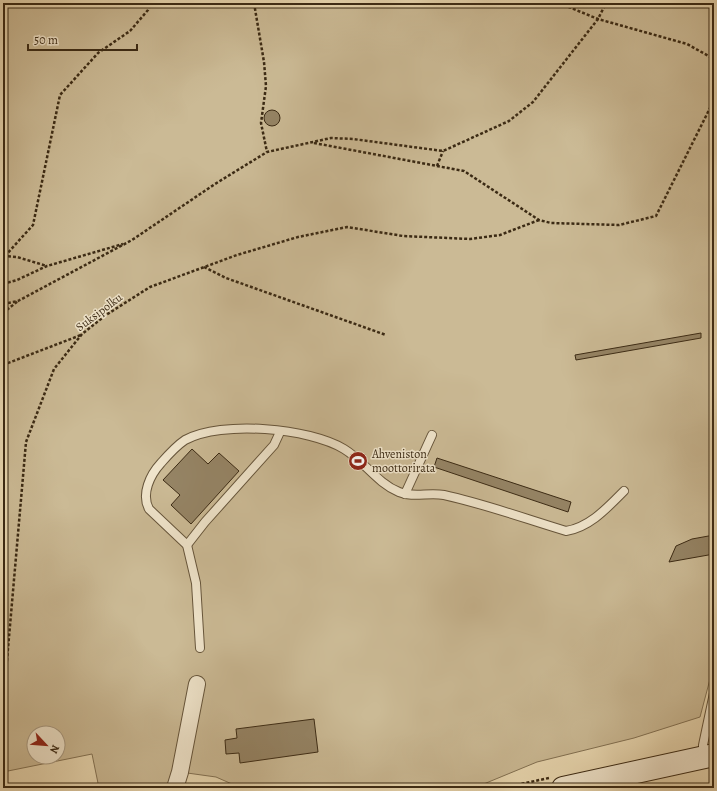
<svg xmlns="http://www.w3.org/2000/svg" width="717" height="791" font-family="Alegreya,serif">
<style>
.green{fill:#cbba95;stroke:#837254;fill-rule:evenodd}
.building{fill:#958465;stroke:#3b2a14}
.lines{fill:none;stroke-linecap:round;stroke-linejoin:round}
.lane-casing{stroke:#66553b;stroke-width:10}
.street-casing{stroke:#66553b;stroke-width:18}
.secondary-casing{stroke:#3b2a14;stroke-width:24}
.path{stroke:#3b2a14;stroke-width:2.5;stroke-dasharray:3 2;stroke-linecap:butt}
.lane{stroke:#f0e5cc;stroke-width:8}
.street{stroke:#f0e5cc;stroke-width:16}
.secondary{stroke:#f0e5cc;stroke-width:22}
.labels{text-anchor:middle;stroke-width:3;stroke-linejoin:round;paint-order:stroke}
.street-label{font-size:12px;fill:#3b2a14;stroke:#f0e5cc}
.poi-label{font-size:12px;fill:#3b2a14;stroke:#f0e5cc;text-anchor:start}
</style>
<rect width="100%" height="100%" fill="#e8d7b0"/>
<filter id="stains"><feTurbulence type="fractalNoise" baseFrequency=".005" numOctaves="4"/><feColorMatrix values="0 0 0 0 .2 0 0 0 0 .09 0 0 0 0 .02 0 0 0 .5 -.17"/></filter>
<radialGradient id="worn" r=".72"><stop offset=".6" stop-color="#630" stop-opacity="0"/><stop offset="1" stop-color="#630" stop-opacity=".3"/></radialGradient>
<path class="green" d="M3,3h711v661l-14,53 -66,21 -97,24 -63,26h-233l-25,-11 -36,-5 -5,16h-76l-7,-34 -89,18zM34,733h24v24h-24z"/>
<g class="building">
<circle cx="272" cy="118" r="8"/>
<polygon points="701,333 701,338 576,360 575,355"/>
<polygon points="192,449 208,464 219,453 239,471 191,524 171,505 180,495 163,480"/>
<polygon points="437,458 571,502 568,512 434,467"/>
<polygon points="714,535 714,554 669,562 676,546 692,539"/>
<polygon points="314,719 318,752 240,763 239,753 226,754 225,740 237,738 236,729"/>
</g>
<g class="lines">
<g class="lane-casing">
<g id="lane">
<polyline points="405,494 432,435"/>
<polyline points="187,545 205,522 274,445 280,432"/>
<path d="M200,648l-4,-65 -9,-38 -38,-36c-8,-15 1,-34 12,-46 7,-8 15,-17 24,-23 37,-20 124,-12 159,9 20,12 33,34 55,43 14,6 30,0 45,3 41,9 82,24 122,36 24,-4 41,-23 58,-40"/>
<polyline points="703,757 703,745 714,693"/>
</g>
</g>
<g class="street-casing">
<polyline id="street" points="175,788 180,772 197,684"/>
</g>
<g class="secondary-casing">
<polyline id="secondary" points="563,788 714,755"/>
</g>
<g class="path">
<polyline points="254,3 264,62 266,86 261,123 267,152"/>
<polyline points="559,3 598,19 687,44 714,59"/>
<polyline points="314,143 464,171 539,220 551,223 619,225 656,216 714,100"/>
<polyline points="437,166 443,151"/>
<polyline points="3,256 17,257 47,266"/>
<polyline points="5,256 33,225 60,95 98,53 130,31 148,10 151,3"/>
<polyline points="204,267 226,278 386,335"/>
<polyline points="3,284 17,280 47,266 123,244"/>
<polyline points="3,304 18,301 132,240 215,184 267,152 331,138 353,139 443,151 509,121 533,102 598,19 606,3"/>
<polyline points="3,313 18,301"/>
<polyline points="3,365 81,335"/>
<polyline points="3,706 26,442 54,369 82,334 106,315 150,287 237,255 298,237 347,227 403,236 470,239 500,235 539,220"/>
<polyline points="502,788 549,778"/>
</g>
<use href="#lane" class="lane"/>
<use href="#street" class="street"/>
<use href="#secondary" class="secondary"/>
</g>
<defs>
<g id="stadium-disc" transform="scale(1)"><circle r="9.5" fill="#8f2418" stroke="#f0e5cc"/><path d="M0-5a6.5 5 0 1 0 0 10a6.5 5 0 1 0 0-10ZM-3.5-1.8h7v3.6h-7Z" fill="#fff"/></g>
</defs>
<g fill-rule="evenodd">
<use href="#stadium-disc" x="358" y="461"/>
</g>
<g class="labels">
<g class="street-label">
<text transform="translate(99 312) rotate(-37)" y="4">Suksipolku</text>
</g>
<g class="poi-label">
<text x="372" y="458">Ahveniston<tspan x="372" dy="14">moottorirata</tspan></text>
</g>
</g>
<rect width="717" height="791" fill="none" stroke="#e8d7b0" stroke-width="16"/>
<rect x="4" y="4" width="709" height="783" fill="none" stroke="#3b2a14" stroke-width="2"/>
<rect x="8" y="8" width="701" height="775" fill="none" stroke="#3b2a14"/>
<g transform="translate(46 745) rotate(116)"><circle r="19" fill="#f0e5cc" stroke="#a89a82"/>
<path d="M0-3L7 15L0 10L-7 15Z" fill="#8f2418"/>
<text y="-6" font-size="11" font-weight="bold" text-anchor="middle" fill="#3b2a14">N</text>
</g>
<path d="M28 44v6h109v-6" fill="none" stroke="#3b2a14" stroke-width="2"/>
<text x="34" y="44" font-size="12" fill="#3b2a14" stroke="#f0e5cc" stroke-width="3" paint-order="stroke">50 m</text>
<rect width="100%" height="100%" filter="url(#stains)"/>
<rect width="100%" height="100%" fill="url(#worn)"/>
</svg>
